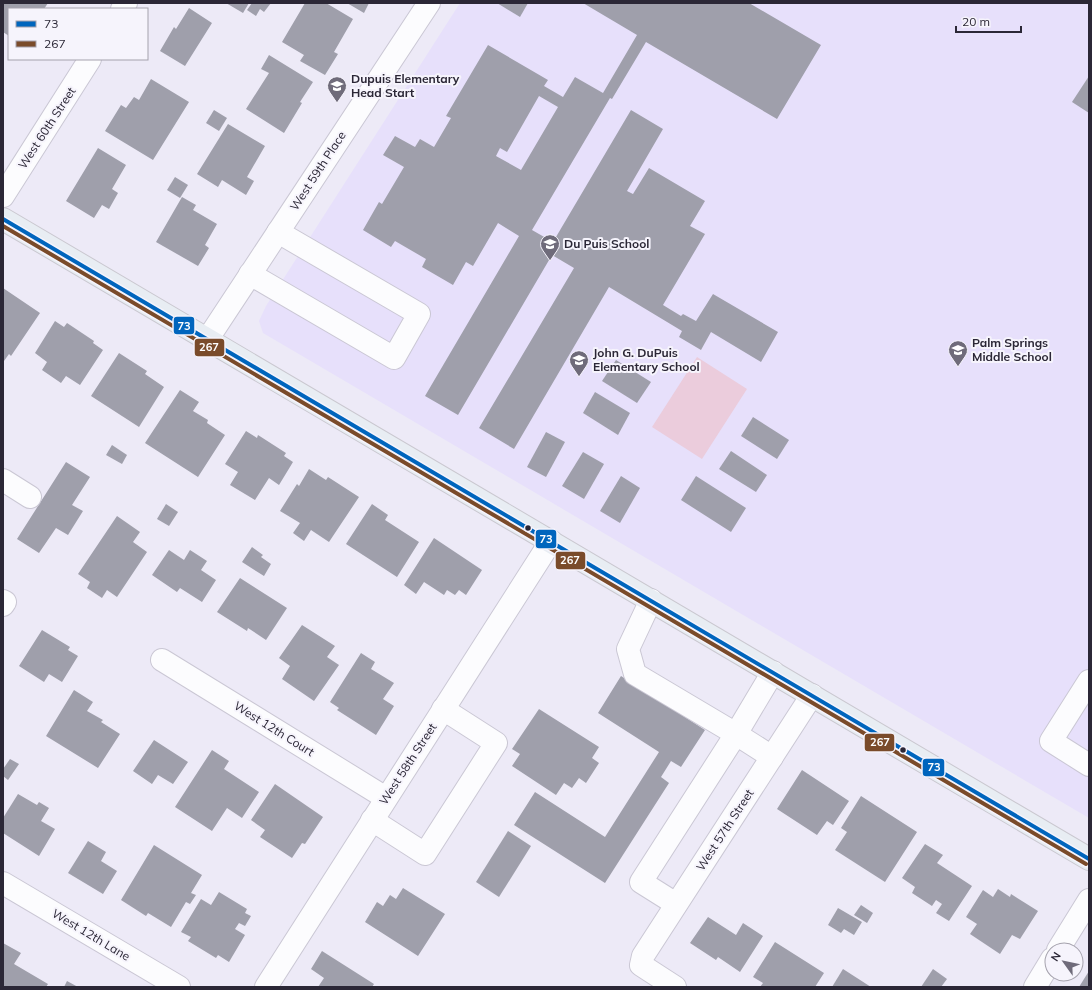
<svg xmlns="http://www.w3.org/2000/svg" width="1092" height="990" font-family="Mulish,sans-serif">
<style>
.built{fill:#e7e0fb}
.green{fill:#ebccdc}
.building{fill:#9f9fab;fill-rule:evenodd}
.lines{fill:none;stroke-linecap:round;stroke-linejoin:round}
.minor-casing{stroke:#cac7d4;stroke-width:24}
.major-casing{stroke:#cac8d0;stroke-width:24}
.minor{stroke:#fcfcfe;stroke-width:22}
.major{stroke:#e8edf3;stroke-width:22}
.bus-1-casing{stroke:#f6f4fc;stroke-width:7}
.bus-2-casing{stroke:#f6f4fc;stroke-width:7}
.bus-1{stroke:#0065bd;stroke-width:4}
.bus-2{stroke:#7a4b2a;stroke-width:4}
.bus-dot{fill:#2b2736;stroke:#f6f4fc;stroke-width:1.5}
.labels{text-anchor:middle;stroke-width:4;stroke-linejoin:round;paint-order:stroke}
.poi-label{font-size:12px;font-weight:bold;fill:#2b2736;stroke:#f6f4fc;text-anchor:start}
.street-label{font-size:12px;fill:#2b2736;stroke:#f6f4fc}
.line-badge{stroke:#f6f4fc;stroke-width:1.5}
.badge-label{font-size:11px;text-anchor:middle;font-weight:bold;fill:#fff}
</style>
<rect width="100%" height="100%" fill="#edeaf7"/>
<polygon class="built" points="460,3 1089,3 1089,818 263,333 259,321 266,306"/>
<polygon class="green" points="697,357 747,389 702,459 652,427"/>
<g class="building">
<polygon points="3,3 48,3 44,9 9,9 9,36 3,32"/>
<polygon points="226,3 249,3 243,13"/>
<polygon points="252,3 271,3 264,12 260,9 256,16 247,10"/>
<polygon points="305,3 326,3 353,19 334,52 338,54 325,75 300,61 304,55 282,42"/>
<polygon points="347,3 369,3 364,13"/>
<polygon points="497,3 528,3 520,17"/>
<path d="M583,3h166l72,42 -44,74 -131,-77 -34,57 -2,-1 -78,132 21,12 78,-132 32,19 -36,62 6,3 16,-26 56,33 -15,25 15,8 -42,71 18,11 2,-2 13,7 17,-27 65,38 -17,30 -50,-30 -10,18 -22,-13 3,-6 -73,-44 -95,162 -35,-21 95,-160 -22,-13 -94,160 -33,-19 94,-160 -21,-13 -25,43 -7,-4 -13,23 -31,-18 4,-8 -31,-18 -4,6 -28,-17 16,-28 3,2 22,-37 -21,-12 12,-19 20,11 5,-8 14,8 17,-29 -5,-2 42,-71 60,35 -4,6 19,11 12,-20 28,16 34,-58zM539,96l19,11 -37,63 -25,-14 4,-8 7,4z"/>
<polygon points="189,8 212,23 185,66 160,51 174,27 176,29"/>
<polygon points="269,55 313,82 300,102 302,103 284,133 246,109 269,73 261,69"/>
<polygon points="1089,76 1089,113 1072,102"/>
<polygon points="151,79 189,102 153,160 105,131 121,105 126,108 134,97 139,100"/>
<polygon points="214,110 227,118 219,131 206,123"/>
<polygon points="228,124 265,146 247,177 254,181 246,195 222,180 218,187 197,174"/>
<polygon points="98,148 126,165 112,189 118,193 109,209 102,205 94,218 66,201"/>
<polygon points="175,177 188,185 180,198 167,190"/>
<polygon points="182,197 196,205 193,210 217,224 205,245 209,248 198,266 156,242"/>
<polygon points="3,288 40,313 11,356 9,354 4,361 3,361"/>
<polygon points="55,321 64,327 67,323 94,341 93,343 103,350 80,385 66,376 61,383 42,370 47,362 35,353"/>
<polygon points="119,353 147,371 145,374 164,387 139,427 91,396"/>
<polygon points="616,360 651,382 637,403 602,381"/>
<polygon points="180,390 199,402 193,411 208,420 207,423 225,435 198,477 145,443"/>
<polygon points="595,392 630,413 618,435 583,413"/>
<polygon points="753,417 789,440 777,459 741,436"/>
<polygon points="246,431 257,438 258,435 286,453 284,456 293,462 279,485 269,478 255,500 230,485 238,472 225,464"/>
<polygon points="546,432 565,442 546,477 527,467"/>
<polygon points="112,445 127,455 122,464 106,455"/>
<polygon points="731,451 767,475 756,492 719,469"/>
<polygon points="583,452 604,464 584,499 562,486"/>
<polygon points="66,462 90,477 72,505 83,511 68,535 56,528 39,553 17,539"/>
<polygon points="309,469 326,480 328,477 359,497 329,542 311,530 304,541 293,533 300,523 280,511 297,484 299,486"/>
<polygon points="621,476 640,488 620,523 600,511"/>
<polygon points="696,476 746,508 731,532 681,500"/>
<polygon points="166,504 178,512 169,526 157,519"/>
<polygon points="372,504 388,515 385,520 419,542 397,577 346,544"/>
<polygon points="117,516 140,532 133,542 147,552 117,597 107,590 102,598 87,588 90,582 78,574"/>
<polygon points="434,538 482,570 466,595 459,590 455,595 447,590 444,595 424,582 416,594 404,585"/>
<polygon points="252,547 263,555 261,557 271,564 264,576 242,562"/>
<polygon points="169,550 184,560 190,550 207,561 201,570 216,580 202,602 180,588 177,592 152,575"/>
<polygon points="240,578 287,608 266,640 248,628 247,631 217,612"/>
<polygon points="302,625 335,646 327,657 339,665 314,701 282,679 290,666 279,658"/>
<polygon points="42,630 70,647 68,650 78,656 62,682 49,674 44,682 19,666"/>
<polygon points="361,653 375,662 371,669 394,683 383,699 394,706 376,735 337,710 339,708 330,702"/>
<polygon points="621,676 705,730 681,767 671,761 661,777 669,783 605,883 514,825 535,792 605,837 659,752 598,713"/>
<polygon points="74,690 93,702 87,711 103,720 101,722 120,734 98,768 46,736"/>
<polygon points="539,709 599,747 592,758 599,763 586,783 579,778 572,788 564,783 556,795 512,766 520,754 512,749"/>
<polygon points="154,740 188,762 173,784 158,775 152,784 133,771"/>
<polygon points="212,750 229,761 224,769 259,792 242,818 227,808 212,831 175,807"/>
<polygon points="10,759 19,764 8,780 3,776 3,769"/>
<polygon points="802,770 849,801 833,825 827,821 817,835 777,809"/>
<polygon points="275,784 323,817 305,844 302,843 292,858 260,837 265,830 251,820"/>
<polygon points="18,794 37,805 39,802 49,808 41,821 55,829 39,856 3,833 3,818"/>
<polygon points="861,796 917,832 885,882 835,850 847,832 841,828"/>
<polygon points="508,831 531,846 499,897 476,882"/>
<polygon points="88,841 106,852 101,861 117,871 103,894 68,873"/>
<polygon points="925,844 943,855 937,863 972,886 949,921 936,913 942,904 936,900 932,906 912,893 915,887 902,878"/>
<polygon points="154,845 202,875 191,893 196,895 190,904 186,902 171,927 148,913 146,916 121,900"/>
<polygon points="403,888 445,914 418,956 365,922 377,902 383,906 390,895 396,899"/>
<polygon points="998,889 1010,897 1011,894 1038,911 1020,939 1012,935 1000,954 970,934 977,924 966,917 983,890 993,897"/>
<polygon points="219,892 247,909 245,913 251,916 245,926 239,923 235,929 245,935 229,962 218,955 216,958 188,941 191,937 181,932 201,899 211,905"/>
<polygon points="861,905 873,913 867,923 854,915"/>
<polygon points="838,908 862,922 854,935 844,929 841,933 828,925"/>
<polygon points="708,917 736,935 743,923 763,936 740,972 718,957 716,960 690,943"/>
<polygon points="775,942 824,973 815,987 760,987 763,983 753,977"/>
<polygon points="3,943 21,953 14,964 48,984 46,987 3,987"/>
<polygon points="322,951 374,984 372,987 318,987 324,978 311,969"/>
<polygon points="843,969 871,987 832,987"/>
<polygon points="933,969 947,979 941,987 921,987"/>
<polygon points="1089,971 1089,987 1079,987"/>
<polygon points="67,981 78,987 64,987"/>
</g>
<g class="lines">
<g class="minor-casing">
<g id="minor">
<polyline points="122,9 126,3"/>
<polyline points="3,196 90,59"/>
<polyline points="250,274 394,358 419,314 278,232"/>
<polyline points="207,340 429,3"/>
<polyline points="3,480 30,497"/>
<polyline points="651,600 628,649 635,674 736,734 773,672"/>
<polyline points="3,601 5,602 3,605"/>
<polyline points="162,660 386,798"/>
<polyline points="1089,681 1051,741 1089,765"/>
<polyline points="372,820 425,854 496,743 443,709"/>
<polyline points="3,883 179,987"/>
<polyline points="676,904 641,882 736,734 772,757"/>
<polyline points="1058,950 1089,900"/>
<polyline points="266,987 551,541"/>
<polyline points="675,987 641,965 643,956 812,695"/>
<polyline points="1035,987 1052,959"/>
</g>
</g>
<g class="major-casing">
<polyline id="major" points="3,219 1089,859"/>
</g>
<use href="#minor" class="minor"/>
<use href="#major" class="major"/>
<g class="bus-1-casing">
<polyline id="bus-1" points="3,219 1089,859"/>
</g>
<g class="bus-2-casing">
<polyline id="bus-2" points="3,226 1086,864"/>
</g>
<use href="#bus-1" class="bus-1"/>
<use href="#bus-2" class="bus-2"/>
</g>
<defs>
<g id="school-pin" transform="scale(1)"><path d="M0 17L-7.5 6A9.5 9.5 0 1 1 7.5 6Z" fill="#6f6b7a" stroke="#f6f4fc"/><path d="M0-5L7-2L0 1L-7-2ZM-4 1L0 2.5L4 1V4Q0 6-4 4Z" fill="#fff"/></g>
</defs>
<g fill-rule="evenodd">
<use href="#school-pin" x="337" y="86"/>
<use href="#school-pin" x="550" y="244"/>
<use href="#school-pin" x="958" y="350"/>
<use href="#school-pin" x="579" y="360"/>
</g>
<g class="bus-dot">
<circle cx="528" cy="528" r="3.5"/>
<circle cx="903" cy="750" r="3.5"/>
</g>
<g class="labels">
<g class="poi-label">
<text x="351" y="83">Dupuis Elementary<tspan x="351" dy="14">Head Start</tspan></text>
<text x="564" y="248">Du Puis School</text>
<text x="972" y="347">Palm Springs<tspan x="972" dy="14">Middle School</tspan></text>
<text x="593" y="357">John G. DuPuis<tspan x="593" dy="14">Elementary School</tspan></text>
</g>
<g class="street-label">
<text transform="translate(47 128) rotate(-57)" y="4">West 60th Street</text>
<text transform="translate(318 171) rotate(-57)" y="4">West 59th Place</text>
<text transform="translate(274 729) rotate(32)" y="4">West 12th Court</text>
<text transform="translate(408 764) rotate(-57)" y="4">West 58th Street</text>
<text transform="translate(725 830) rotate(-57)" y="4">West 57th Street</text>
<text transform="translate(91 935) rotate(31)" y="4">West 12th Lane</text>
</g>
</g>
<g class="line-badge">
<rect x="173" y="316" width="22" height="19" rx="4" fill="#0065bd"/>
<rect x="194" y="338" width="31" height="19" rx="4" fill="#7a4b2a"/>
<rect x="535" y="529" width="22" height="20" rx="4" fill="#0065bd"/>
<rect x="555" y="551" width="31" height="19" rx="4" fill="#7a4b2a"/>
<rect x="864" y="733" width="31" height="19" rx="4" fill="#7a4b2a"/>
<rect x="922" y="758" width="23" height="19" rx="4" fill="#0065bd"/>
</g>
<g class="badge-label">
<text x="184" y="330">73</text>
<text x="209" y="351">267</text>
<text x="546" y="543">73</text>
<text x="570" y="564">267</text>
<text x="880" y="746">267</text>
<text x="934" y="771">73</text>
</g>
<rect width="1092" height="990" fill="none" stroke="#2b2736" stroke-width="8"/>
<rect x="8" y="8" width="140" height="52" fill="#f6f4fc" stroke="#a5a2ad"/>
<rect x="16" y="21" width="20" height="6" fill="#0065bd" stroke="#a5a2ad"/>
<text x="44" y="28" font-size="12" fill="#2b2736">73</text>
<rect x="16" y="41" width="20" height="6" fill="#7a4b2a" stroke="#a5a2ad"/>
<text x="44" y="48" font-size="12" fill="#2b2736">267</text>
<g transform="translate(1064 962) rotate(303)"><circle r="19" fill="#f6f4fc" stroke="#a5a2ad"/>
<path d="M0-3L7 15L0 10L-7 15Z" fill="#6f6b7a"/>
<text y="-6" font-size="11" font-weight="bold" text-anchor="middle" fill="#2b2736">N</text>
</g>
<path d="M956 26v6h65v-6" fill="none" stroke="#2b2736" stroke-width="2"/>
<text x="962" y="26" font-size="12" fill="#2b2736" stroke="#f6f4fc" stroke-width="3" paint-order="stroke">20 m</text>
</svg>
